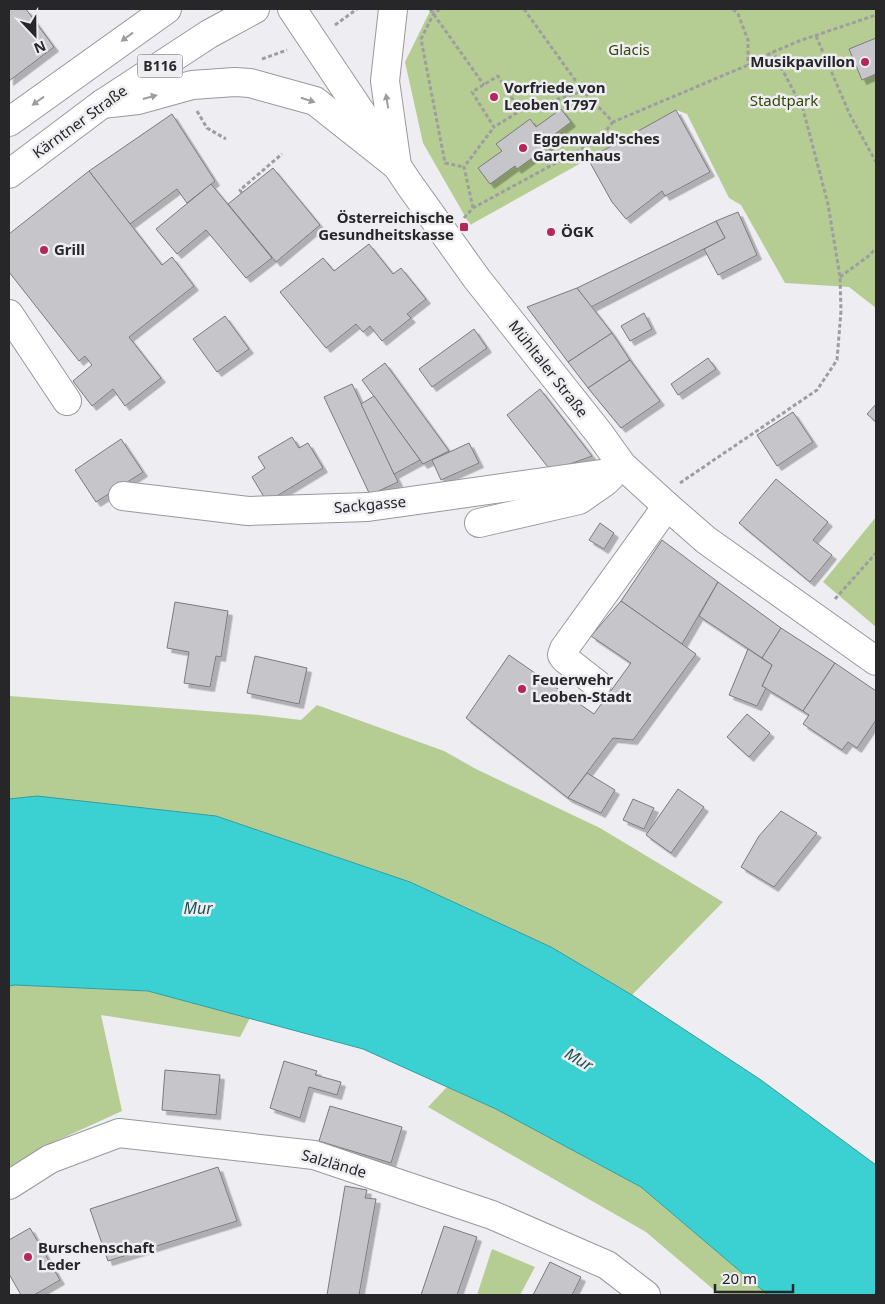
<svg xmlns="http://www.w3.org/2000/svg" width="885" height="1304" font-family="'Noto Sans',sans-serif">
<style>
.green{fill:#b5cd92}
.water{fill:#3bd0d2;stroke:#359d9f}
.building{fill:#c6c5c9;stroke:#7b7b7e;filter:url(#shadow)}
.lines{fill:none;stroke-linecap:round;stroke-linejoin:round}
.minor-casing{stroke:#99989c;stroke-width:30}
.major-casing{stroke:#99989c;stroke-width:30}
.path{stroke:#9e9ea1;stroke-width:3;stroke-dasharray:4 2.5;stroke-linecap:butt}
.minor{stroke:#fff;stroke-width:28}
.major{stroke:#fff;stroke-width:28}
.oneway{fill:#9e9e9f}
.poi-dot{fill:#b5275a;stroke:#eeedf1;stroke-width:2}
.labels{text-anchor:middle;stroke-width:5;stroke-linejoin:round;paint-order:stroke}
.shield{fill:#eeedf1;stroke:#636265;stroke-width:1}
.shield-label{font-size:14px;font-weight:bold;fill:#272729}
.park-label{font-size:15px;fill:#344806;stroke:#eeedf1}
.poi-label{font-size:15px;font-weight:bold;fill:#272729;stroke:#eeedf1;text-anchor:start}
.street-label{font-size:15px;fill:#272729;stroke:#eeedf1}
.water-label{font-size:16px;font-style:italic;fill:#195556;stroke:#eeedf1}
</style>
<defs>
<filter id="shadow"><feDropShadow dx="4.5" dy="4.5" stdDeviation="0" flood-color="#0004"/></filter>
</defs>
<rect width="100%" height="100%" fill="#eeedf1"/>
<g class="green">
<polygon points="431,9 876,9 876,308 849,287 785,283 741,205 729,198 687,114 676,110 470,225 423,143 405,62"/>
<polygon points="876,517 876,627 823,582"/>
<polygon points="9,696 259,715 301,720 317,705 444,751 476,769 600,828 723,902 632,995 551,947 410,882 216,816 37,797 9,799"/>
<polygon points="15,985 148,991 250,1018 240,1037 101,1015 122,1111 43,1147 9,1169 9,986"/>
<polygon points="447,1087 496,1109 641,1187 768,1295 720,1295 646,1232 428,1107"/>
<polygon points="492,1249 535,1267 520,1295 477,1295"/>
</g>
<polygon class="water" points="37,796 216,816 410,882 551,947 632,995 761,1080 876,1165 876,1295 768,1295 641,1187 496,1109 363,1049 148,991 15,985 9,986 9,799"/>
<g class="building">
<polygon points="9,9 26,9 54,47 9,81"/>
<polygon points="876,38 876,74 862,80 849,49"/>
<polygon points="561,109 571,122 547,140 550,145 517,169 515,166 490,184 478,168 502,151 496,144 530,119 536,127"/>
<polygon points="676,110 710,172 665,196 662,191 626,219 612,202 588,159"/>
<polygon points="172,114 215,181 187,203 177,189 130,224 89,171"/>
<polygon points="273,168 320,225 276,262 228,204"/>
<polygon points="89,171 162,265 172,257 194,286 129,337 161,378 125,406 113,389 92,406 73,381 92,365 85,356 79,361 9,272 9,234"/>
<polygon points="211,184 272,258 246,278 206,230 177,254 156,229"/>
<polygon points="738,212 757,255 718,275 704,249 725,238 716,221"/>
<polygon points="716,221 725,238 591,307 577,288"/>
<polygon points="369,244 393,274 401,268 426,299 407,314 411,318 382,341 370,326 363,332 356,324 326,348 280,292 323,258 334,271"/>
<polygon points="577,288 612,333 568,362 527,307"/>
<polygon points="644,313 652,329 630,341 621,326"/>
<polygon points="225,316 249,349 217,372 193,339"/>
<polygon points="474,329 487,348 432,387 419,369"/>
<polygon points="612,333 630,360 588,388 568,362"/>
<polygon points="708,358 716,369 678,395 671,384"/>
<polygon points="630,360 660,401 621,428 588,388"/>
<polygon points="385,363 449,451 423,464 362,380"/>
<polygon points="352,384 398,482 370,495 324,397"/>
<polygon points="540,389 592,456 551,471 507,415"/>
<polygon points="374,396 420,460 394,474 361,404"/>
<polygon points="876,404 876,422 867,414"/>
<polygon points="793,412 813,442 777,466 757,435"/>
<polygon points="292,437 299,448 308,443 323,468 267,502 252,477 265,468 258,457"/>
<polygon points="121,439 143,472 96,502 75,470"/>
<polygon points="469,443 479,463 441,480 432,460"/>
<polygon points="776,479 828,522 813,540 832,555 810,582 739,523"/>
<polygon points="600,523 614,533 604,549 589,540"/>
<polygon points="662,540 718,582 682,644 621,601"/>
<polygon points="718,582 781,628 762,658 699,616"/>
<polygon points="621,601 696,654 633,740 613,738 568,798 466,718 509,655 594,714 631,663 591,636"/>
<polygon points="175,602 228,611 221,657 216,656 210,687 184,683 189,652 167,648"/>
<polygon points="781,628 835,663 803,711 762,686 772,665 762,658"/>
<polygon points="748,649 772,665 762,686 766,688 757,706 729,695"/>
<polygon points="255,656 307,668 299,704 247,693"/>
<polygon points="835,663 876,691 876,720 857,748 848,742 842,750 803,724 809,715 803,711"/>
<polygon points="747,714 770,733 749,757 727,737"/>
<polygon points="587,773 615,790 601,813 568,798"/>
<polygon points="678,789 704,807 671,853 646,835"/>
<polygon points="633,799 654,808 644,829 623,820"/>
<polygon points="781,811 817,833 774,887 741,867 759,836"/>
<polygon points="284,1061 317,1071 315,1075 341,1082 337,1095 309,1087 300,1118 270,1108"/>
<polygon points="165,1070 220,1075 216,1115 162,1110"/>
<polygon points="330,1106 402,1127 391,1163 319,1141"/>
<polygon points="218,1167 237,1221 108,1261 90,1209"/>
<polygon points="345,1186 367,1190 365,1198 376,1199 359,1295 327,1295"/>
<polygon points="444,1226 477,1237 457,1295 421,1295"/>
<polygon points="30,1228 60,1280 34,1295 21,1295 9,1274 9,1240"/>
<polygon points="550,1262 581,1277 572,1295 533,1295"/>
</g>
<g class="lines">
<g class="minor-casing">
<g id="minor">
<polyline points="292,9 409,184 477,279 599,433 622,465 667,506 706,540 876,661"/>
<polyline points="9,314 67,401"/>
<polyline points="123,496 248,511 368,507 615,472"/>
<polyline points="479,523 579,500 605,482 614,473"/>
<polyline points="597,684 565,659 562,655 564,649 667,506"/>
<polyline points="9,1185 50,1159 119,1133 314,1155 492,1215 607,1265 646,1295"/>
</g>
</g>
<g class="major-casing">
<g id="major">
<polyline points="393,9 385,81 397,166"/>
<polyline points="102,104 138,100 192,85 235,82 250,83 315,101 397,166"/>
<polyline points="9,122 167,9"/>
<polyline points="9,174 102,104 209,34 255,9"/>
</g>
</g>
<g class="path">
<polyline points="430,9 484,85"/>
<polyline points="440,9 434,13 421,39 445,163 464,167"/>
<polyline points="524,9 583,91 613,122 748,65 773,52 799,41 876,15"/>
<polyline points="733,9 738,14 748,40 748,65"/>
<polyline points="335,25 357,9"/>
<polyline points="816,36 850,115 876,162"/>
<polyline points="262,59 287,50"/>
<polyline points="197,111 207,128 226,139"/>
<polyline points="520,111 498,76 472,92 494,127 520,111 583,91"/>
<polyline points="242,193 240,190 282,154"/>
<polyline points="473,208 464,167 494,127"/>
<polyline points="464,218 473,208 598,140 613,122"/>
<polyline points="840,277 870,255 876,248"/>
<polyline points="680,483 817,390 837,360 841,311 840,277 828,204 803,109 773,52"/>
<polyline points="835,599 876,553"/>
</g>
<use href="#minor" class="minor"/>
<use href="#major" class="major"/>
</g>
<defs><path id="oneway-solid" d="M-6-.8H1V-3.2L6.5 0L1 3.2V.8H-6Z" transform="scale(1.25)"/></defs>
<g class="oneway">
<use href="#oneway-solid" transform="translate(127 37) rotate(144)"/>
<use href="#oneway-solid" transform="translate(150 97) rotate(-15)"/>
<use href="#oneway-solid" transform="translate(308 100) rotate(18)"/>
<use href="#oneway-solid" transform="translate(38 101) rotate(144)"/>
<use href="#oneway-solid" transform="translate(387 101) rotate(-99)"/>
</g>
<g class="poi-dot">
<circle cx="865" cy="62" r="5"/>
<circle cx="494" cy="97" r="5"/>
<circle cx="523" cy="148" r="5"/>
<rect x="459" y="222" width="10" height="10" rx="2.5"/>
<circle cx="551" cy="232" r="5"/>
<circle cx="44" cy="250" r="5"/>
<circle cx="522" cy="689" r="5"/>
<circle cx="28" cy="1257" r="5"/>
</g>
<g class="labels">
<rect class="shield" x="137.5" y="54.5" width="45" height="23" rx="4"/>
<g class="shield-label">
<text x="160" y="71">B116</text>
</g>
<g class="park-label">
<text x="629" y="55">Glacis</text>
<text x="784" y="106">Stadtpark</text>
</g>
<g class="poi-label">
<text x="855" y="67" text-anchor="end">Musikpavillon</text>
<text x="504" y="93">Vorfriede von<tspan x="504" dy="17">Leoben 1797</tspan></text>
<text x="533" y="144">Eggenwald'sches<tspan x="533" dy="17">Gartenhaus</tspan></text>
<text x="454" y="223" text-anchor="end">Österreichische<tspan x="454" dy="17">Gesundheitskasse</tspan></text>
<text x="561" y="237">ÖGK</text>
<text x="54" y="255">Grill</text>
<text x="532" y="685">Feuerwehr<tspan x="532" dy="17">Leoben-Stadt</tspan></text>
<text x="38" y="1253">Burschenschaft<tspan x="38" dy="17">Leder</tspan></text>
</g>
<g class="street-label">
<text transform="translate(80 122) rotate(-36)" y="5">Kärntner Straße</text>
<text transform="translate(548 369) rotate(52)" y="5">Mühltaler Straße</text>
<text transform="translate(370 505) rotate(-5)" y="5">Sackgasse</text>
<text transform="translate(334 1164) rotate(16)" y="5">Salzlände</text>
</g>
<g class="water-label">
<text x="198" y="914">Mur</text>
<text transform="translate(579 1059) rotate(31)" y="6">Mur</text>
</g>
</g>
<rect width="885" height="1304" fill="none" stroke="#272729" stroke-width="20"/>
<g transform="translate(35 35) rotate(158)" stroke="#eeedf1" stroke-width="4" paint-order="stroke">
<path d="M0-4L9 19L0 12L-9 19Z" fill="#272729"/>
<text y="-8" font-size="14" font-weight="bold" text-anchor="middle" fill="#272729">N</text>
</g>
<path d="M715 1284v8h78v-8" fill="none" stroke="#272729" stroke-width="2.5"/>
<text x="722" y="1284" font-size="15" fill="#272729" stroke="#eeedf1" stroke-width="4" paint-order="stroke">20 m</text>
</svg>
